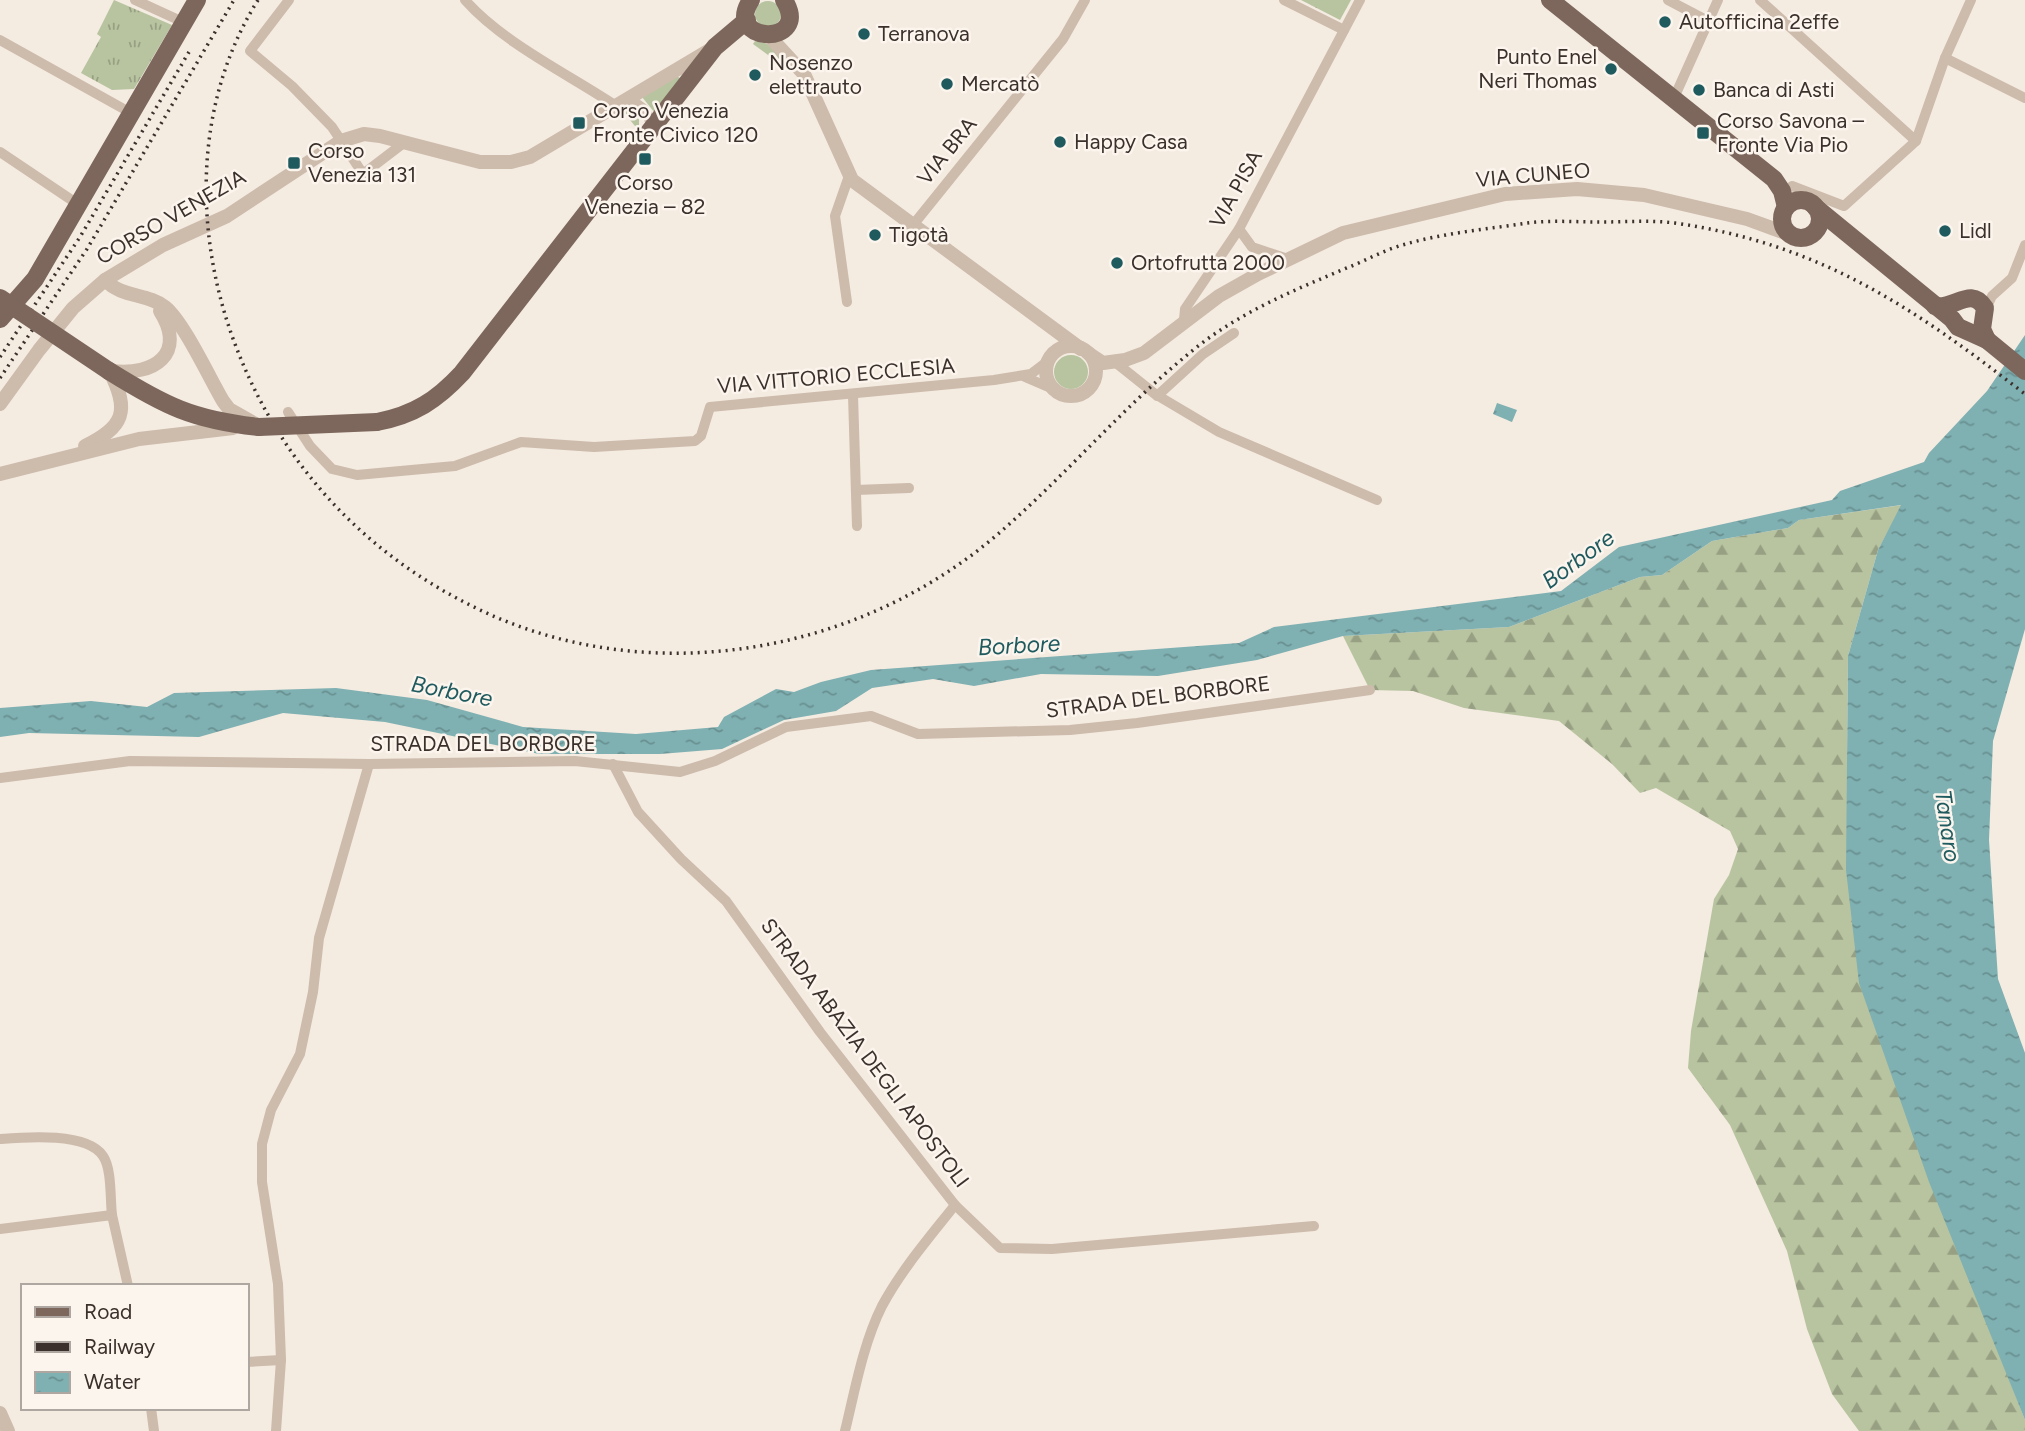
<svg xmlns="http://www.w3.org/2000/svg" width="2025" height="1431" font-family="Figtree,sans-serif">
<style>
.green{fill:#b8c4a0}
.forest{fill:url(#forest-firs)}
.park{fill:url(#park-tufts)}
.water{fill:url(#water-ripples)}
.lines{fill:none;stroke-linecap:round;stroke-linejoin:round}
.minor{stroke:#cdbbac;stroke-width:10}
.tertiary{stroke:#cdbbac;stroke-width:14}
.primary{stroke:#7d675c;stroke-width:18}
.rail{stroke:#3b302b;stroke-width:3.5;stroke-dasharray:2 5;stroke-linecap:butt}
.primary-bridge{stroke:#7d675c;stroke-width:18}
.poi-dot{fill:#1f5a5e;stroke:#fbf5ee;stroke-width:2.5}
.labels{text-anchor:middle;stroke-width:5;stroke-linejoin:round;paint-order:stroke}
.poi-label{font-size:21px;fill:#3b302b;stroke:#fbf5ee;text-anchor:start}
.street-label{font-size:21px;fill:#3b302b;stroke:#fbf5ee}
.water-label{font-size:23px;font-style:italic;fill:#1f5a5e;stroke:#fbf5ee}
</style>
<defs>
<pattern id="forest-firs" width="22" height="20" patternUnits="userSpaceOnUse" patternTransform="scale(1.75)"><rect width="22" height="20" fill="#b8c4a0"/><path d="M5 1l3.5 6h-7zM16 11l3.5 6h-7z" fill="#97a083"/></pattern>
<pattern id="park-tufts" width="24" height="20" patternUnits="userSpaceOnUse" patternTransform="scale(1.75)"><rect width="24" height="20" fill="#b8c4a0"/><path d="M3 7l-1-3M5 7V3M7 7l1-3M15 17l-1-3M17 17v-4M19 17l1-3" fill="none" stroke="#97a083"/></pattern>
<pattern id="water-ripples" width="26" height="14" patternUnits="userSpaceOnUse" patternTransform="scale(1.75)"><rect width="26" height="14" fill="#7fb0b2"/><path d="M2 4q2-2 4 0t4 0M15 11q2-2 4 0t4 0" fill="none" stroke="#699091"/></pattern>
</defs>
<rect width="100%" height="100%" fill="#f4ebe1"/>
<g class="green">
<circle cx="768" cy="14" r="13"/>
<polygon points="755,41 770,44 787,65 787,69 753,44"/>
<polygon points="677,76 681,79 655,113 642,97"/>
<polygon points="632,108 639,114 639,131 622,110"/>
<circle cx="1071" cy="372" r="17"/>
</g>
<polygon class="forest" points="1902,505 1878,550 1848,656 1847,761 2001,1358 2025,1420 2025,1431 1859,1431 1832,1394 1807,1329 1787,1251 1730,1125 1688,1068 1691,1031 1714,899 1729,875 1738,849 1730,831 1656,788 1640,793 1612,764 1559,721 1464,708 1413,691 1370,690 1343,636 1509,627 1640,577 1662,575 1712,541 1788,528 1799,520"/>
<g class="park">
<polygon points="114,0 172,25 134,89 112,90 81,73 101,37 97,34"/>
<polygon points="1301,0 1351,0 1340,20"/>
</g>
<g class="water">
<polygon points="2025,335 2025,629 1993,741 1989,840 1998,979 2025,1053 2025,1420 1929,1182 1859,983 1846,870 1848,656 1878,550 1901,505 1799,520 1788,528 1712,541 1662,575 1640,577 1509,627 1343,636 1257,660 1158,676 1041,674 974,686 933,679 872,688 836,711 784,720 722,749 660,754 539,754 385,722 283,713 199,737 29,733 0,737 0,708 91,701 147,707 174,693 336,688 427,700 523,727 636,734 718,727 724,717 776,689 794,692 821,682 871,670 1239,643 1274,627 1561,591 1619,547 1832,500 1840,491 1924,462 1929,453 1987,391"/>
<polygon points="1497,403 1517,410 1512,422 1493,414"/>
</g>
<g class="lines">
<g class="minor">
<polyline points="135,0 183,22"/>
<polyline points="289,0 250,51 292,86 332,127 363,174 405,142"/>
<path d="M465,0c38,43 103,74 151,106"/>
<polyline points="1284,0 1344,30"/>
<polyline points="1668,0 1708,21"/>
<polyline points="1760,0 1916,141"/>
<polyline points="0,40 131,113"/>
<polyline points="1945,58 2025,98"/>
<polyline points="629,98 644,109 653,127"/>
<polyline points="1674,98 1718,0"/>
<polyline points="0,152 79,205"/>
<polyline points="1792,186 1844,206 1916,141 1945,58 1971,0"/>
<polyline points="913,225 1063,39 1085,0"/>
<polyline points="1239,229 1252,247 1288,259"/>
<polyline points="847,302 835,216 849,176"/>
<polyline points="1985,311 1992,296 2012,278 2025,245"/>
<polyline points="1184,320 1185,309 1239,229 1360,0"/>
<polyline points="1115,362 1155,394 1219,432 1377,500"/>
<polyline points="1025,377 1053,389"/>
<polyline points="853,395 857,526"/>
<polyline points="1157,396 1203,354 1234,333"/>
<polyline points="288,412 310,446 332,469 357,475 455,466 521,442 594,447 695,441 701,436 710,407 994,380 1031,374 1048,361"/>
<polyline points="856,490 909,488"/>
<polyline points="613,764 638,812 681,859 726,901 820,1032 955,1205 1000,1248 1052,1249 1314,1226"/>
<polyline points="0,778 130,761 369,764 575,761 680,772 715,761 786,727 871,716 918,734 1070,730 1137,723 1370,690"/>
<path d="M0,1139c26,-2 87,-7 103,17 9,13 7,43 9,59"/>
<polyline points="0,1229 112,1215 128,1286"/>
<polyline points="247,1362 281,1360"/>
<polyline points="151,1408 154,1431"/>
<polyline points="276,1431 281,1360 278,1284 262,1182 262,1144 271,1110 300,1054 313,992 319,938 369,764"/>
<path d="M845,1431c10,-41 18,-87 37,-125 20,-37 47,-68 73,-101"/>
</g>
<g class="tertiary">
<polyline points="769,36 804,74 852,180 1081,349"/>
<path d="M105,280c17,18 42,13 60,27 18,14 45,72 58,94l6,8 28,16"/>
<circle cx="1071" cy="371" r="25"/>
<polyline points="1088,353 1103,363 1125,360 1144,353 1219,296 1258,274 1343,233 1505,194 1577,189 1644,195 1747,219 1791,235"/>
<path d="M112,371c42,5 75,-17 48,-60"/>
<polyline points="0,404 39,350 73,308 105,280 163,245 227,216 341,141 364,134 380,136 480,162 511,162 530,157 713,48"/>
<path d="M85,446c39,-19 45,-35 25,-74"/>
<polyline points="0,474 139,439 233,428"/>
<polyline points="0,1413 8,1431"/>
</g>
<g class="primary">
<path d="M751,0c-29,44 62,47 33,0"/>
<polyline points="1550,0 1774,179 1782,191 1786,207"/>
<circle cx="1801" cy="219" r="19"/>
<polyline points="1815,207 1952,319 1958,327 1987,340 2025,371"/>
<path d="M1935,306c19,4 36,-21 50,2l-3,21 5,11"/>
<polyline points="0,319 35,279 197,0"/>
<path d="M109,371c56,35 84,49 150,56"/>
<path d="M377,422c37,-7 60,-22 85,-49l253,-326 32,-27"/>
</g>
<g class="rail">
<path d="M258,0c-62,99 -65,223 -27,333 42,120 124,214 237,271 171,88 386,54 530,-70 72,-62 133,-137 208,-194 44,-32 93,-52 143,-73 18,-7 37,-18 57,-23 38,-11 82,-15 121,-21 24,-3 50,-1 74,-1 25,0 50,-2 74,1 145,21 238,84 350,171"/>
<polyline points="0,357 80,237 189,52"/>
<polyline points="0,378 87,249 234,0"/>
</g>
<g class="primary-bridge">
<polyline points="0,298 109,371"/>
<polyline points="259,427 377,422"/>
</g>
</g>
<g class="poi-dot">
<circle cx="1665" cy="22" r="7"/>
<circle cx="864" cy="34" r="7"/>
<circle cx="1611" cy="69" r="7"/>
<circle cx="755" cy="75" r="7"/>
<circle cx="947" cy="84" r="7"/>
<circle cx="1699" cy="90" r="7"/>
<rect x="572" y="116" width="14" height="14" rx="3.5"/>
<rect x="1696" y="126" width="14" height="14" rx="3.5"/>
<circle cx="1060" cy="142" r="7"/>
<rect x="638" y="152" width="14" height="14" rx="3.5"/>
<rect x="287" y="156" width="14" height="14" rx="3.5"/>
<circle cx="1945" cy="231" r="7"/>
<circle cx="875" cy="235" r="7"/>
<circle cx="1117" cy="263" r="7"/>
</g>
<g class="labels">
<g class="poi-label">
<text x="1679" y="29">Autofficina 2effe</text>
<text x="878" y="41">Terranova</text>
<text x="1597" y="64" text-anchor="end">Punto Enel<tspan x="1597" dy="24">Neri Thomas</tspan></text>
<text x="769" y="70">Nosenzo<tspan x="769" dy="24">elettrauto</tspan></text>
<text x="961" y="91">Mercatò</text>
<text x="1713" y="97">Banca di Asti</text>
<text x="593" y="118">Corso Venezia<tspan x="593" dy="24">Fronte Civico 120</tspan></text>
<text x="1717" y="128">Corso Savona –<tspan x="1717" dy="24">Fronte Via Pio</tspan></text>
<text x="1074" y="149">Happy Casa</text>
<text x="308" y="158">Corso<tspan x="308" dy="24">Venezia 131</tspan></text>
<text x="645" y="190" text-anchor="middle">Corso<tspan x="645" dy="24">Venezia – 82</tspan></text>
<text x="1959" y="238">Lidl</text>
<text x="889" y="242">Tigotà</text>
<text x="1131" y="270">Ortofrutta 2000</text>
</g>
<g class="street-label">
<text transform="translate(947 151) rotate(-51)" y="7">VIA BRA</text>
<text transform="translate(1533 175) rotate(-5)" y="7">VIA CUNEO</text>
<text transform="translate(1236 189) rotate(-61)" y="7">VIA PISA</text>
<text transform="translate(171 217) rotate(-30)" y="7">CORSO VENEZIA</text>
<text transform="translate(836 376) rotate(-5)" y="7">VIA VITTORIO ECCLESIA</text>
<text transform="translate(1158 697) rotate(-7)" y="7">STRADA DEL BORBORE</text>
<text x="483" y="751">STRADA DEL BORBORE</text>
<text transform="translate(865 1053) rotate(53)" y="7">STRADA ABAZIA DEGLI APOSTOLI</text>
</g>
<g class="water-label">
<text transform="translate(1578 559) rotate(-36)" y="8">Borbore</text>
<text transform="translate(1019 645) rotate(-3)" y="8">Borbore</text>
<text transform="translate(452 691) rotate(11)" y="8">Borbore</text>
<text transform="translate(1948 826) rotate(82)" y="8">Tanaro</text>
</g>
</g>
<rect x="21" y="1284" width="228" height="126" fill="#fbf5ee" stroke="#aea6a0" stroke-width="2"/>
<rect x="35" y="1307" width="35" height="10" fill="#7d675c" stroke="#aea6a0" stroke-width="2"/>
<text x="84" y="1319" font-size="21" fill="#3b302b">Road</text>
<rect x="35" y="1342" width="35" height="10" fill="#3b302b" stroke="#aea6a0" stroke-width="2"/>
<text x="84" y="1354" font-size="21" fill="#3b302b">Railway</text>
<rect x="35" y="1372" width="35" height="21" fill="url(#water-ripples)" stroke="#aea6a0" stroke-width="2"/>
<text x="84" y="1389" font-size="21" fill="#3b302b">Water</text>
</svg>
